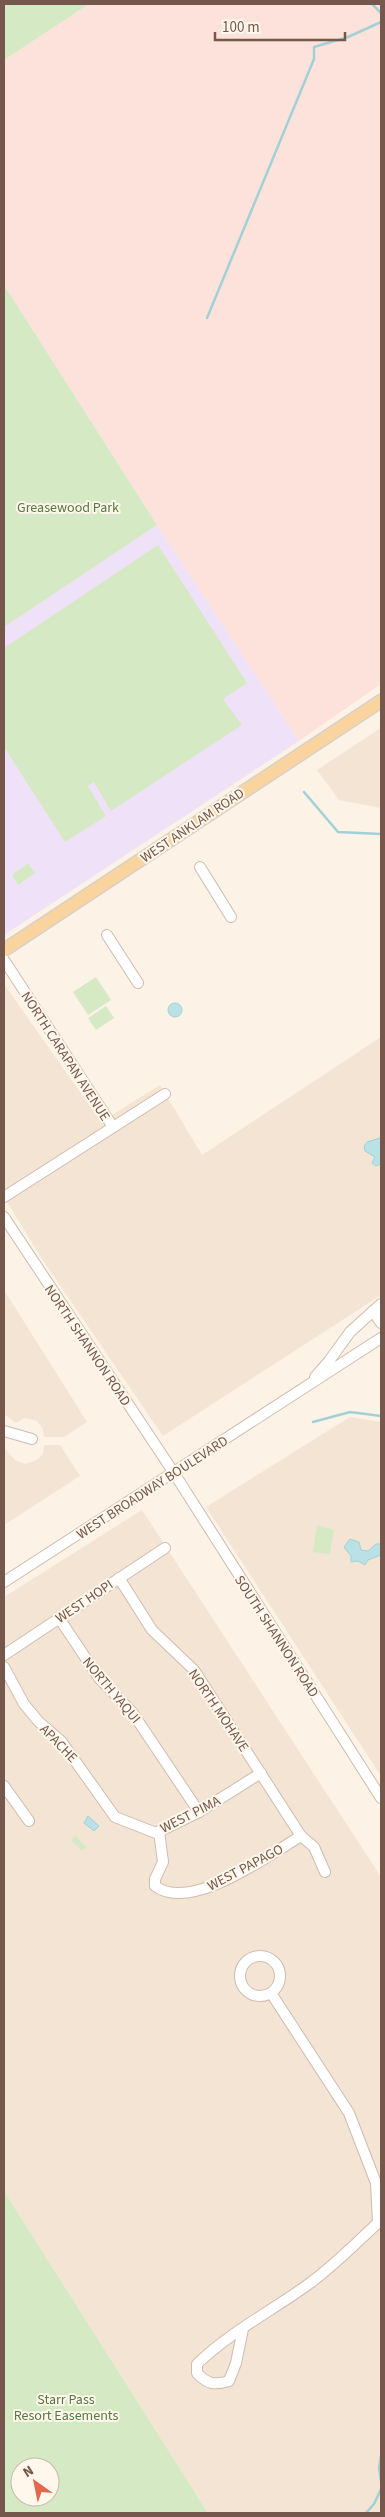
<svg xmlns="http://www.w3.org/2000/svg" width="385" height="2517" font-family="'Source Sans 3',sans-serif">
<style>
.residential{fill:#f4e4d4}
.commercial{fill:#fce2da}
.education{fill:#efe2f8}
.green{fill:#d5eac4;fill-rule:evenodd}
.water{fill:#bae1e6;stroke:#a1d1d7}
.lines{fill:none;stroke-linecap:round;stroke-linejoin:round}
.stream{stroke:#a1d1d7;stroke-width:2.5}
.minor-casing{stroke:#d0bcaf;stroke-width:12}
.major-casing{stroke:#d8d0cd;stroke-width:15}
.minor{stroke:#fff;stroke-width:10}
.major{stroke:#f9d49f;stroke-width:12}
.labels{text-anchor:middle;stroke-width:4;stroke-linejoin:round;paint-order:stroke}
.park-label{font-size:14px;fill:#567b42;stroke:#fff7ec}
.street-label{font-size:14px;fill:#75584b;stroke:#fff7ec}
</style>
<rect width="100%" height="100%" fill="#fcf2e6"/>
<g class="residential">
<polygon points="381,728 381,808 339,800 317,770"/>
<polygon points="4,984 101,1122 160,1085 202,1155 381,1037 381,1295 163,1436 42,1259 4,1197"/>
<polygon points="4,1290 87,1422 64,1437 44,1437 43,1429 37,1421 25,1418 16,1423 4,1414"/>
<polygon points="350,1417 381,1422 381,1776 206,1507"/>
<polygon points="44,1445 60,1445 80,1476 4,1525 4,1448 15,1460 25,1464 37,1460 43,1454"/>
<polygon points="142,1510 381,1877 381,2513 208,2513 4,2191 4,1597"/>
</g>
<polygon class="commercial" points="89,4 381,4 381,684 299,741 157,525 4,285 4,60"/>
<polygon class="education" points="157,525 299,741 4,935 4,626"/>
<g class="green">
<polygon points="4,4 89,4 4,60"/>
<polygon points="4,285 157,525 4,627"/>
<polygon points="158,545 247,683 223,699 242,725 111,811 94,782 88,786 106,816 65,842 4,747 4,648"/>
<polygon points="28,863 35,873 18,885 12,875"/>
<polygon points="96,977 111,1000 88,1015 73,992"/>
<polygon points="106,1006 114,1018 96,1030 88,1018"/>
<polygon points="317,1525 334,1530 330,1554 313,1552"/>
<polygon points="75,1836 87,1847 82,1851 71,1840"/>
<path d="M4,2191l204,322h-204zM20,2467h30v30h-30z"/>
</g>
<g class="water">
<circle cx="175" cy="1010" r="7"/>
<polygon points="381,1133 381,1164 376,1166 372,1163 375,1157 365,1151 364,1146 367,1142 380,1138"/>
<polygon points="350,1539 359,1542 361,1550 368,1551 376,1544 381,1544 381,1555 368,1560 365,1565 358,1561 351,1562 351,1556 344,1547"/>
<polygon points="88,1816 99,1826 94,1831 84,1823"/>
</g>
<g class="lines">
<g class="stream">
<polyline points="372,4 381,13"/>
<polyline points="207,318 314,59 314,47 348,37 381,22"/>
<polyline points="304,792 338,832 381,834"/>
<polyline points="313,1422 350,1412 381,1416"/>
<polyline points="381,2456 379,2468 381,2481"/>
<polyline points="366,2513 374,2504 381,2489"/>
</g>
<g class="minor-casing">
<g id="minor">
<polyline points="200,867 231,917"/>
<polyline points="107,935 138,983"/>
<polyline points="4,960 113,1127"/>
<polyline points="4,1197 165,1094"/>
<polyline points="4,1217 174,1473 381,1798"/>
<polyline points="373,1311 381,1323"/>
<polyline points="315,1377 329,1361 350,1332 381,1304"/>
<polyline points="4,1431 32,1439"/>
<polyline points="119,1578 152,1630 194,1670 301,1836 314,1847 325,1872"/>
<polyline points="4,1582 381,1338"/>
<polyline points="59,1618 99,1678 132,1712 199,1812"/>
<polyline points="4,1655 165,1548"/>
<polyline points="4,1667 24,1704 39,1722 61,1741 115,1817 156,1833 199,1812 261,1773"/>
<polyline points="4,1786 29,1821"/>
<path d="M159,1831l4,31 -8,17v7c36,27 114,-31 146,-50"/>
<circle cx="260" cy="1976" r="20"/>
<polyline points="271,1993 349,2113 376,2183 381,2187"/>
<polyline points="376,2183 378,2222"/>
<path d="M243,2329l-7,34 -7,18c-14,4 -21,4 -32,-8v-9c32,-31 74,-53 109,-78 27,-19 51,-44 75,-66"/>
</g>
</g>
<g class="major-casing">
<polyline id="major" points="4,950 381,701"/>
</g>
<use href="#minor" class="minor"/>
<use href="#major" class="major"/>
</g>
<g class="labels">
<g class="park-label">
<text x="68" y="512">Greasewood Park</text>
<text x="66" y="2404">Starr Pass<tspan x="66" dy="16">Resort Easements</tspan></text>
</g>
<g class="street-label">
<text transform="translate(192 825) rotate(-34)" y="5">WEST ANKLAM ROAD</text>
<text transform="translate(66 1056) rotate(57)" y="5">NORTH CARAPAN AVENUE</text>
<text transform="translate(88 1345) rotate(56)" y="5">NORTH SHANNON ROAD</text>
<text transform="translate(152 1487) rotate(-33)" y="5">WEST BROADWAY BOULEVARD</text>
<text transform="translate(84 1601) rotate(-34)" y="5">WEST HOPI</text>
<text transform="translate(277 1636) rotate(57)" y="5">SOUTH SHANNON ROAD</text>
<text transform="translate(112 1690) rotate(50)" y="5">NORTH YAQUI</text>
<text transform="translate(219 1710) rotate(56)" y="5">NORTH MOHAVE</text>
<text transform="translate(59 1743) rotate(46)" y="5">APACHE</text>
<text transform="translate(190 1814) rotate(-27)" y="5">WEST PIMA</text>
<text transform="translate(245 1867) rotate(-28)" y="5">WEST PAPAGO</text>
</g>
</g>
<rect width="385" height="2517" fill="none" stroke="#75584b" stroke-width="10"/>
<g transform="translate(35 2482) rotate(327)"><circle r="24" fill="#fff7ec" stroke="#c8b7ac"/>
<path d="M0-4L9 19L0 12L-9 19Z" fill="#e4684d"/>
<text y="-8" font-size="14" font-weight="bold" text-anchor="middle" fill="#75584b">N</text>
</g>
<path d="M215 32v8h130v-8" fill="none" stroke="#75584b" stroke-width="2.5"/>
<text x="222" y="32" font-size="15" fill="#75584b" stroke="#fff7ec" stroke-width="4" paint-order="stroke">100 m</text>
</svg>
